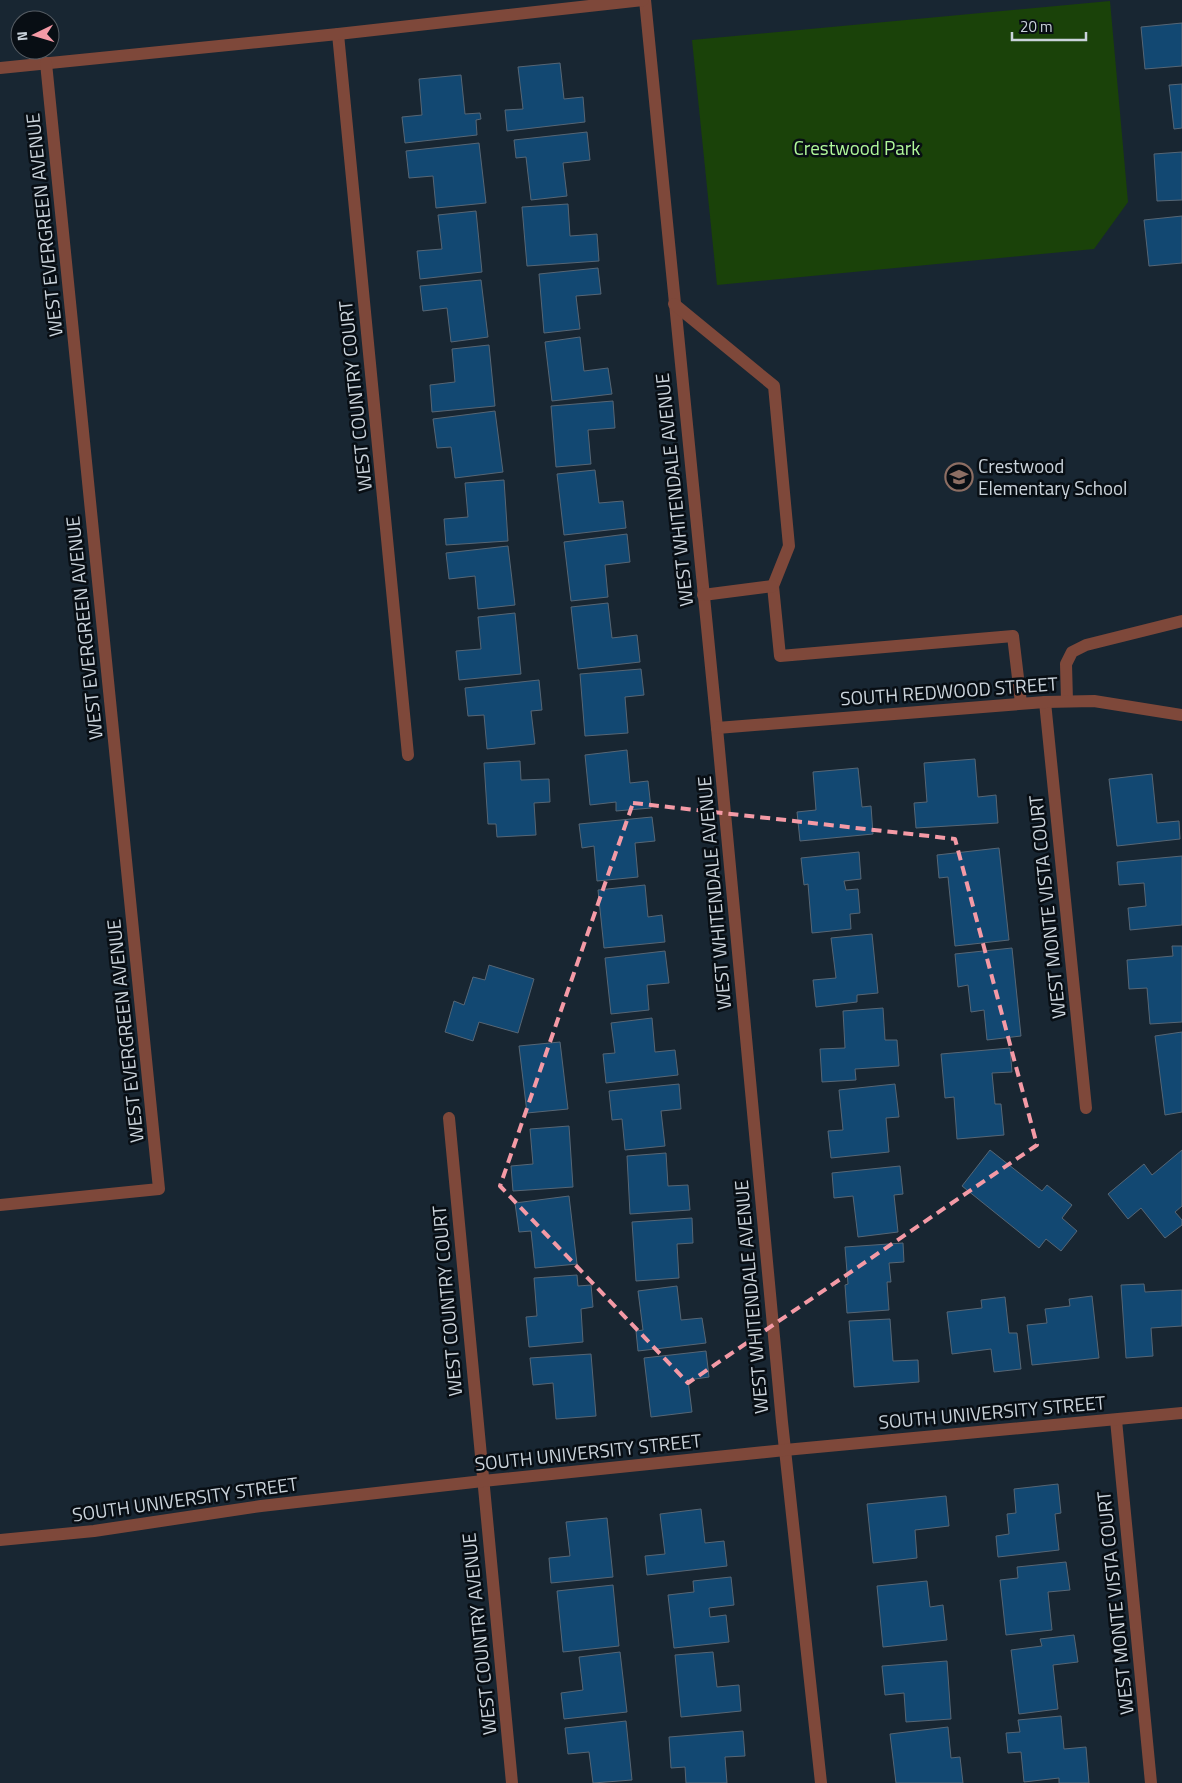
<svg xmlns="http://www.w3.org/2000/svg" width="1182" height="1783" font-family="'Titillium Web',sans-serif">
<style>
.green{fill:#1a4209}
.building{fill:#124872;stroke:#566675}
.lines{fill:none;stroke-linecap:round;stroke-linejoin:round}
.minor{stroke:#7e483a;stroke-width:12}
.marked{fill:none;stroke:#f49aa6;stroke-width:4;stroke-dasharray:10 6;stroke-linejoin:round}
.labels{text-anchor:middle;stroke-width:5;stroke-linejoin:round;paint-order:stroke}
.park-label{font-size:19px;fill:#b0f79a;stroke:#080e14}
.street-label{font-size:19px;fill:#cad3db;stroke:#080e14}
.poi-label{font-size:19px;fill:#cad3db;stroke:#080e14;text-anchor:start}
</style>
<rect width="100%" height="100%" fill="#182632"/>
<polygon class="green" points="1110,1 1128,202 1094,249 717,285 692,40"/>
<g class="building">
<polygon points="1182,23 1182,66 1145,69 1141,27"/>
<polygon points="560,63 564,99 583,97 585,122 507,131 505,110 523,109 518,67"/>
<polygon points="461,75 465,114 480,113 481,119 476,120 477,135 405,143 402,117 422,115 419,79"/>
<polygon points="1182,84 1182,128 1174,129 1169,85"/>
<polygon points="587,132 590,160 563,163 567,196 531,200 526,157 516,158 514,140"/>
<polygon points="479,143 486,203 436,208 433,176 409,178 406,151"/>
<polygon points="1182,152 1182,200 1157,201 1154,154"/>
<polygon points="568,204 570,236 597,234 599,261 527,266 522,207"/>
<polygon points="476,211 482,272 420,279 417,251 442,249 438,215"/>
<polygon points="1182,216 1182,263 1149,266 1144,220"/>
<polygon points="598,268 601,294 576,296 580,329 544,333 539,274"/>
<polygon points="481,280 488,337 451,342 447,308 423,311 420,286"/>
<polygon points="580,337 584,371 608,368 612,394 552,401 545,342"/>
<polygon points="489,345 495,406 432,412 430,385 455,382 452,349"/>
<polygon points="613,401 615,428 588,430 591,464 556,467 551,406"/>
<polygon points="495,411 503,472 455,478 451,447 437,448 433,419"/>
<polygon points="595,470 599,503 623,501 626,528 564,535 557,474"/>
<polygon points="504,480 508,541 446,545 444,519 468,517 465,483"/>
<polygon points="627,534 630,562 605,565 608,597 571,601 564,542"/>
<polygon points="508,546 515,605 478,609 475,576 449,579 446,553"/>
<polygon points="608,603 612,638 637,635 640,662 578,669 571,607"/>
<polygon points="515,613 521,674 459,680 456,651 481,649 478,617"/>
<polygon points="641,669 644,695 625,697 628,733 585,736 580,674"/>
<polygon points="539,680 542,710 531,711 535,744 487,749 484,715 468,716 465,688"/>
<polygon points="627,750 630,783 648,781 651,808 616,811 616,802 590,805 585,755"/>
<polygon points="975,759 978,797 996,795 998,823 916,828 914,803 927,802 924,763"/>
<polygon points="520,761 521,780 549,779 550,802 534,803 536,835 497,837 496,824 488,824 484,763"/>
<polygon points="858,768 862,807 871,806 873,834 800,841 797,812 816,810 813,772"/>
<polygon points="1152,774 1157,823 1179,821 1180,839 1117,846 1109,779"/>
<polygon points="652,817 655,841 635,843 638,877 597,881 594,846 582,848 579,824"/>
<polygon points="999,848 1009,940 955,946 948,877 939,878 937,855"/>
<polygon points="859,852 861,879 844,881 846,890 858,889 860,913 850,914 851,929 812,933 808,884 804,885 801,858"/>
<polygon points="1182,856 1182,925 1130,930 1128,908 1146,906 1144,883 1119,885 1117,862"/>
<polygon points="645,885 648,917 662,915 665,942 604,948 598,890"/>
<polygon points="872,934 878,993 857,995 857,1002 816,1007 813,980 836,978 831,938"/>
<polygon points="1172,946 1182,946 1182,1022 1150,1024 1147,988 1129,989 1127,960 1173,956"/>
<polygon points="1012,948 1021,1036 987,1040 984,1010 971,1012 968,985 958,987 955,954"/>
<polygon points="665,951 669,983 647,985 649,1010 611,1014 605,958"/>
<polygon points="489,965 534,979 518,1033 479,1022 473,1041 445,1032 454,1001 464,1005 473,977 485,980"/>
<polygon points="883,1008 885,1040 897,1040 899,1066 855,1069 856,1080 822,1082 820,1049 845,1048 843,1011"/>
<polygon points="652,1018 655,1052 675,1050 678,1075 606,1083 603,1054 615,1053 611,1023"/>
<polygon points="1182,1032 1182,1112 1165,1115 1155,1036"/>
<polygon points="560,1042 568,1109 527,1113 519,1046"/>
<polygon points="1010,1048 1012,1072 992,1073 995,1104 1001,1104 1004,1135 957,1139 954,1097 945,1098 941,1054"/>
<polygon points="679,1084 681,1109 661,1111 665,1146 625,1150 622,1119 612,1120 609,1091"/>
<polygon points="895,1084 899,1117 886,1118 889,1152 831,1158 828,1131 843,1130 839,1090"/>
<polygon points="569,1126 573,1187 513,1191 511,1166 533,1164 530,1129"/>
<polygon points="990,1150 1042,1191 1047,1185 1072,1205 1062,1218 1077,1231 1061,1251 1046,1239 1039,1248 962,1186"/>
<polygon points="1182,1150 1182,1206 1175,1212 1182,1220 1182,1225 1165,1238 1141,1208 1128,1219 1108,1194 1144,1164 1152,1175"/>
<polygon points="666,1153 668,1186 688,1185 690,1210 630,1214 627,1156"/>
<polygon points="900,1166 903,1194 894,1195 898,1232 858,1237 853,1196 834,1198 832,1173"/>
<polygon points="569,1196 577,1264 535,1268 531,1231 519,1232 515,1203"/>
<polygon points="692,1218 693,1243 677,1244 679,1278 636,1281 632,1222"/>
<polygon points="903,1243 904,1262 889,1263 891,1282 887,1282 889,1310 847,1313 845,1285 848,1284 845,1247"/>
<polygon points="577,1275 578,1286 591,1285 593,1307 581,1309 583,1342 529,1347 526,1317 537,1316 534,1278"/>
<polygon points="1144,1284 1145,1292 1182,1290 1182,1326 1151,1328 1153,1356 1126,1358 1121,1285"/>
<polygon points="677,1286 681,1320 702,1318 706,1343 638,1351 636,1331 643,1330 638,1291"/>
<polygon points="1092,1296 1099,1358 1032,1365 1027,1325 1047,1323 1045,1309 1070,1306 1069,1299"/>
<polygon points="1005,1297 1009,1333 1017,1333 1021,1369 994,1372 991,1349 952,1354 947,1312 982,1308 981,1300"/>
<polygon points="890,1319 893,1361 918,1360 919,1382 854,1387 849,1321"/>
<polygon points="706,1351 709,1377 688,1380 692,1412 651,1417 644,1358"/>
<polygon points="591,1354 596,1416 556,1419 553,1383 533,1385 530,1358"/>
<polygon points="1058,1484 1061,1513 1055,1514 1059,1550 998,1557 996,1536 1009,1534 1007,1514 1016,1513 1014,1489"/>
<polygon points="946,1496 949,1526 915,1530 917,1558 873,1563 867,1504"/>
<polygon points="701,1509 705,1543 724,1541 727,1566 647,1575 645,1556 665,1554 660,1514"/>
<polygon points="607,1518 613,1577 551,1583 549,1558 570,1556 566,1522"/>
<polygon points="1066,1562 1070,1590 1048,1592 1052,1630 1006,1635 1000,1580 1018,1578 1017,1567"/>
<polygon points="731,1577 734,1605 709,1608 710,1617 726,1615 729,1642 674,1648 668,1595 694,1592 693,1581"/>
<polygon points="927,1581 930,1607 943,1605 947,1640 883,1647 877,1586"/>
<polygon points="613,1585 619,1646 563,1652 557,1591"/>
<polygon points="1074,1635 1078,1662 1053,1665 1058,1709 1019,1714 1011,1650 1042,1646 1040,1639"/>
<polygon points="620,1652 627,1712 564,1719 561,1693 583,1690 579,1657"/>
<polygon points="713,1652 717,1687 739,1685 741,1711 681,1717 675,1655"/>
<polygon points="947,1661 951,1719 906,1722 904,1693 885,1695 882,1666"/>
<polygon points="1061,1716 1064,1749 1086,1747 1089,1783 1059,1783 1059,1778 1024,1782 1021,1752 1008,1753 1006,1733 1020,1732 1018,1720"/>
<polygon points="626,1721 632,1780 593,1783 589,1752 568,1754 565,1728"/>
<polygon points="948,1727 951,1758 960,1757 963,1783 896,1783 890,1734"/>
<polygon points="743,1731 745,1756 725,1757 727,1783 686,1783 685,1767 671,1768 669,1737"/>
</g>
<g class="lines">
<g class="minor">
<polyline points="645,0 717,728 782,1422 821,1783"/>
<polyline points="338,34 408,755"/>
<polyline points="0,68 338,34 643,0"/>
<polyline points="674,304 774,386 789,546 773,586 780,656 1013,636 1021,703"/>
<polyline points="703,595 773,586"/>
<polyline points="1067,701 1066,664 1072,652 1086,645 1182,621"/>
<polyline points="1045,702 1086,1108"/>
<polyline points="717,728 1045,702 1094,701 1182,715"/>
<polyline points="449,1118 512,1783"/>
<polyline points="0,1205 159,1189 46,63"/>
<polyline points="1116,1420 1151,1783"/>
<polyline points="0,1540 94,1531 261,1506 483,1481 785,1450 1182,1413"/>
</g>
</g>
<path class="marked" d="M633,803l322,36 82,306 -349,238 -188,-197z"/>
<defs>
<g id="school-ring" transform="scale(1.4375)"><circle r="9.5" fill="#080e14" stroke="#8d6e63" stroke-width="1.5"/><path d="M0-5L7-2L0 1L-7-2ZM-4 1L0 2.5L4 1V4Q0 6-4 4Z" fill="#8d6e63"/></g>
</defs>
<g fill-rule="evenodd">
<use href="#school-ring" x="959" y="477"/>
</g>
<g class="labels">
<g class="park-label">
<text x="857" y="155">Crestwood Park</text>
</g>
<g class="street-label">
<text transform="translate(44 225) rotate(-96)" y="7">WEST EVERGREEN AVENUE</text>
<text transform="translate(355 396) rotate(-96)" y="7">WEST COUNTRY COURT</text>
<text transform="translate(674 490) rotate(-96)" y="7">WEST WHITENDALE AVENUE</text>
<text transform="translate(84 628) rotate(-96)" y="7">WEST EVERGREEN AVENUE</text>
<text transform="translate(949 691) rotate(-4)" y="7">SOUTH REDWOOD STREET</text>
<text transform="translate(714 893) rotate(-95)" y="7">WEST WHITENDALE AVENUE</text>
<text transform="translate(1047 907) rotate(-96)" y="7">WEST MONTE VISTA COURT</text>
<text transform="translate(125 1031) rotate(-96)" y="7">WEST EVERGREEN AVENUE</text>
<text transform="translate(751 1297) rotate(-95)" y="7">WEST WHITENDALE AVENUE</text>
<text transform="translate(447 1301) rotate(-95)" y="7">WEST COUNTRY COURT</text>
<text transform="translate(992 1412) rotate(-5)" y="7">SOUTH UNIVERSITY STREET</text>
<text transform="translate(588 1452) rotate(-6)" y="7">SOUTH UNIVERSITY STREET</text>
<text transform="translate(185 1499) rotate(-8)" y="7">SOUTH UNIVERSITY STREET</text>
<text transform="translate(1115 1603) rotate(-96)" y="7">WEST MONTE VISTA COURT</text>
<text transform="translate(479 1634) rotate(-96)" y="7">WEST COUNTRY AVENUE</text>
</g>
<g class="poi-label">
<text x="978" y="473">Crestwood<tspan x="978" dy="22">Elementary School</tspan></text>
</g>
</g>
<g transform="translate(35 35) rotate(265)"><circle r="24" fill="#080e14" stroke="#565d64"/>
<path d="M0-4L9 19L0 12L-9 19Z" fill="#f49aa6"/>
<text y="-8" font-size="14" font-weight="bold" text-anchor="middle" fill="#cad3db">N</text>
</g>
<path d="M1012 32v8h74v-8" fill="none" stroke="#cad3db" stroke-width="2.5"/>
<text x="1020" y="32" font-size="15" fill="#cad3db" stroke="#080e14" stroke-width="4" paint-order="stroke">20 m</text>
</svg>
